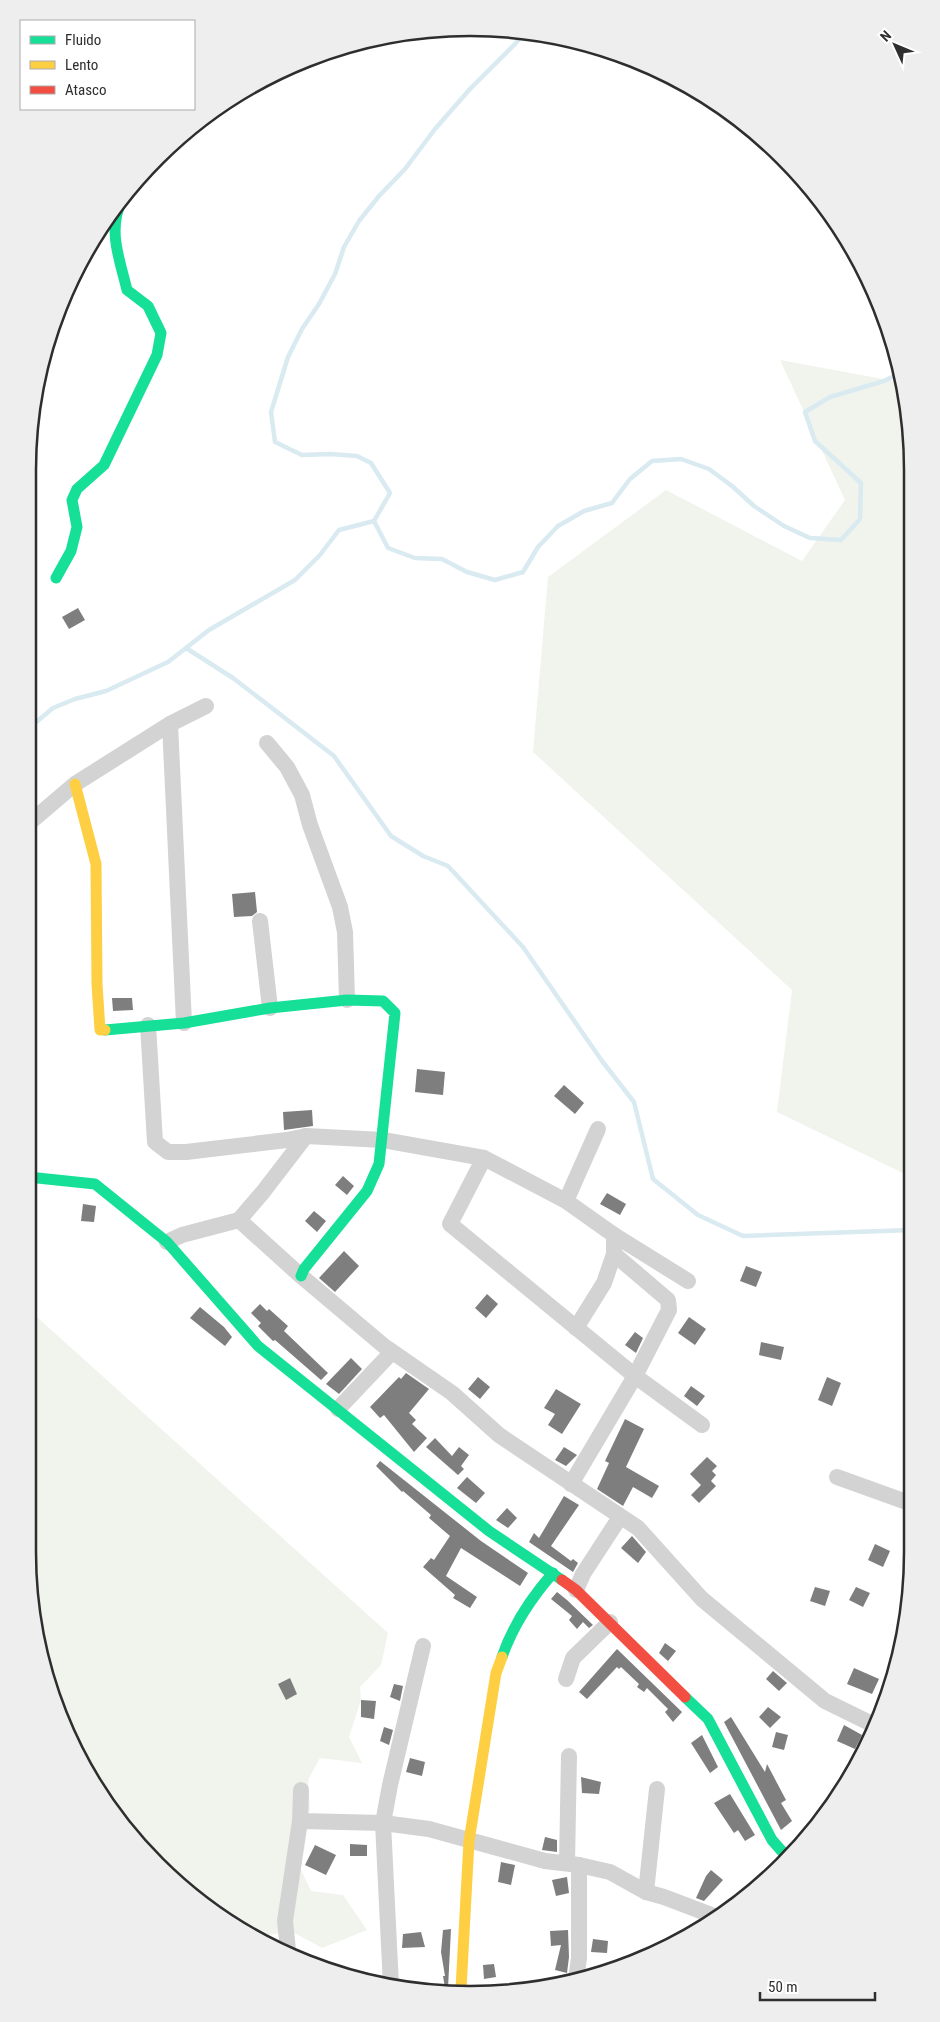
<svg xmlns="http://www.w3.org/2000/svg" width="940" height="2022" font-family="'Roboto Condensed',sans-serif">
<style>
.green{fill:#f1f4ec}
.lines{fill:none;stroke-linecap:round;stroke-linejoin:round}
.stream{stroke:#d9eaf1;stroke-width:4.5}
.building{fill:#7e7e7e}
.street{stroke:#d3d3d3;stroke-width:16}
.fast{stroke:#16e098;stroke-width:11}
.slow{stroke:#ffcf43;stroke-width:11}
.jam{stroke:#f24e42;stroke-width:11}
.rim{fill:none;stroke:#2e2e2e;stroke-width:2.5}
</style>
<rect width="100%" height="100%" fill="#fff"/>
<g class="green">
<polygon points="780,360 894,381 898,372 909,412 911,1177 777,1112 792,990 533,752 548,577 666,490 802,561 845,500"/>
<polygon points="28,1309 388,1633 381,1665 360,1687 361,1700 349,1737 362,1763 320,1758 308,1780 310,1811 293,1828 290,1847 311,1891 343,1895 367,1930 322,1948 293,1932 259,1936 260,1939 249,1935 137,1844 87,1773 51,1695 28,1552"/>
</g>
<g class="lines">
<g class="stream">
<polyline points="374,521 388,548 415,558 442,559 467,572 495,580 523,572 538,547 558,526 584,511 612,503 630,479 652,461 681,459 709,469 732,486 754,506 784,526 810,538 841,540 860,519 861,483 815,441 805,412 830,397 884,381 898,374"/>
<polyline points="186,648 233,678 334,756 391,836 423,856 448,866 523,947 602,1061 634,1102 653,1179 698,1215 743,1236 911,1230"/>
<polyline points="28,729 53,708 75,699 106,691 168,662 209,630 295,580 320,555 339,530 374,521 390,493 371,463 357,456 330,454 302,455 275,442 271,412 288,357 302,329 319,304 335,274 344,247 359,221 379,196 405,169 435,129 470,89 515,44 524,33"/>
</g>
</g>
<g class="building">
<polygon points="78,608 85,620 69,629 62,617"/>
<polygon points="255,892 257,912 252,916 234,917 232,894"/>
<polygon points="112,998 132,998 133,1010 113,1011"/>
<polygon points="417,1069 445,1072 443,1095 415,1092"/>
<polygon points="564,1085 584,1103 575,1114 554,1096"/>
<polygon points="312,1110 313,1126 284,1130 283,1112"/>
<polygon points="343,1176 354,1186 347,1195 335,1185"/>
<polygon points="607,1193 626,1204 620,1215 600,1204"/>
<polygon points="83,1204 96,1206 94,1222 81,1221"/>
<polygon points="314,1211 326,1221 317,1232 305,1221"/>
<polygon points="344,1251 359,1266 335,1292 319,1278"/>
<polygon points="746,1266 762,1272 756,1287 740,1281"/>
<polygon points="487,1294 498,1304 486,1318 475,1308"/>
<polygon points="260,1304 267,1311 269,1309 288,1326 284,1331 328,1373 321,1380 275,1340 273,1341 258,1326 261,1323 251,1313"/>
<polygon points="200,1307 224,1327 232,1337 225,1346 190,1318"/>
<polygon points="689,1317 706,1329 695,1345 678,1333"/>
<polygon points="635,1332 643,1338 636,1353 625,1345"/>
<polygon points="761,1342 784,1347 781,1360 759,1355"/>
<polygon points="351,1358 362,1369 339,1394 326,1384"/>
<polygon points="406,1373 429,1389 409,1413 416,1420 412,1424 427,1438 414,1452 384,1415 380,1418 370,1407 399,1377 401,1379"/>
<polygon points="478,1377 490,1387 480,1399 468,1389"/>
<polygon points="827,1377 841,1383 832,1406 818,1400"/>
<polygon points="691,1386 705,1396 697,1406 684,1396"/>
<polygon points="556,1389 581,1404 562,1434 548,1425 555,1414 544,1408"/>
<polygon points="625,1419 644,1429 626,1467 659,1486 652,1498 633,1487 623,1506 597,1489 609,1463 605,1461"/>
<polygon points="435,1438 452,1456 459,1447 469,1455 461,1466 464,1469 458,1475 426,1447"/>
<polygon points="564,1447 577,1455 566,1466 555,1460"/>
<polygon points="707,1457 717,1466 712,1471 716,1475 711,1481 716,1486 699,1503 691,1495 701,1485 690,1474"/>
<polygon points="380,1461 481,1541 528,1573 520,1586 461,1548 446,1576 477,1597 470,1608 453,1598 455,1595 423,1567 431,1558 434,1560 450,1536 429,1518 431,1515 403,1491 402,1492 376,1466"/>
<polygon points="467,1477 485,1493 476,1503 457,1488"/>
<polygon points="564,1496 579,1505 551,1546 571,1561 573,1559 578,1563 573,1572 529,1542 534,1533 539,1538"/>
<polygon points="507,1508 517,1518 508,1528 496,1520"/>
<polygon points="632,1536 646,1552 638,1563 621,1548"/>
<polygon points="875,1544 890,1551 883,1567 868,1560"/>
<polygon points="815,1587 830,1591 825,1606 810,1601"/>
<polygon points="856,1587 870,1593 863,1607 849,1600"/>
<polygon points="557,1592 567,1600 593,1625 589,1628 583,1622 577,1629 569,1620 572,1616 551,1599"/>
<polygon points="665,1643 676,1651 668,1661 659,1653"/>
<polygon points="617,1649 682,1712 673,1722 665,1712 668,1709 647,1688 644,1692 637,1687 639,1684 621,1667 619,1669 617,1667 587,1699 579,1692"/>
<polygon points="854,1668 879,1679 872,1694 847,1684"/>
<polygon points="773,1671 787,1683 779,1691 766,1679"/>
<polygon points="290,1678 297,1694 286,1700 278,1684"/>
<polygon points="394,1684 403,1686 400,1701 390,1697"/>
<polygon points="361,1700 376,1701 374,1719 361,1717"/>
<polygon points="768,1707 781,1717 770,1728 759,1717"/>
<polygon points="731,1717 765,1772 767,1764 786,1800 781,1803 792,1821 781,1830 724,1722"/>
<polygon points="844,1725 862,1735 855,1749 837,1741"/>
<polygon points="384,1727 393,1730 389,1745 380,1741"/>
<polygon points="776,1732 788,1735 784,1750 772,1747"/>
<polygon points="702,1735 718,1767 710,1773 691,1743"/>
<polygon points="410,1758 425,1762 422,1776 406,1772"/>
<polygon points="581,1777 601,1782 599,1794 582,1793"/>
<polygon points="730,1794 755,1835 745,1841 738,1830 734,1833 714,1803"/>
<polygon points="545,1837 557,1840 557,1852 542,1850"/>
<polygon points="350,1844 367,1845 367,1856 350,1856"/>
<polygon points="315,1845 336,1855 326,1875 305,1865"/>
<polygon points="501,1862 515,1865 511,1885 498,1882"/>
<polygon points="711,1870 723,1880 704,1901 696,1898 706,1876"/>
<polygon points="567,1877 569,1893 556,1896 552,1880"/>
<polygon points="451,1929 448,1988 445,1988 443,1976 445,1976 441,1952 443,1930"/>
<polygon points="568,1930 569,1957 567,1973 555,1970 561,1945 551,1946 550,1931"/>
<polygon points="421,1932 425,1947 402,1948 403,1934"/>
<polygon points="593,1939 608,1941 607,1953 591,1952"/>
<polygon points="494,1964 496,1977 484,1979 483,1965"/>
</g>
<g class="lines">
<g class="street">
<polyline points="170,724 184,1023"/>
<polyline points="267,743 287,767 302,795 310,825 340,907 345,932 347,1000"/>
<polyline points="28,824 75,784 170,724 206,706"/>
<polyline points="260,921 270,1008"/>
<polyline points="148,1025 155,1142 168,1152 186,1152 287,1140 306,1136 383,1140 484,1158 566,1201 614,1235 688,1281"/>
<polyline points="484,1158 450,1224 635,1376 702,1425"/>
<polyline points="566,1201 598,1129"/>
<polyline points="239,1220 263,1192 306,1136"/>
<polyline points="167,1242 182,1235 239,1220 301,1276 384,1346 452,1393 499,1435 638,1528 702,1599 825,1701 876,1726"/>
<polyline points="576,1328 604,1283 614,1254"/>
<polyline points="338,1409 392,1352"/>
<polyline points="837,1477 912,1504"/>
<polyline points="571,1484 635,1376 669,1310 668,1300 614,1254 614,1235"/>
<polyline points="576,1590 583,1574 620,1517"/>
<polyline points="566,1679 573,1658 610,1622"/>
<polyline points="300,1821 383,1823 429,1829 545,1861 579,1865 610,1872 646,1892 664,1897 714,1916"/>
<polyline points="567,1863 569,1756"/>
<polyline points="646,1892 657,1789"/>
<polyline points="288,1950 285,1921 300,1821 301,1790"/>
<polyline points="576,1979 579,1958 579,1865"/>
<polyline points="391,1986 383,1823 390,1785 423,1646"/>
</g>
<g class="fast">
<path d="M56,578l15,-27 6,-24 -5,-27 5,-11 27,-24 53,-110 4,-22 -13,-27 -21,-16c-7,-30 -20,-60 -5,-90"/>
<polyline points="105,1030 184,1023 270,1008 347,1000 383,1001 395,1013 379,1164 367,1191 304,1269 301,1276"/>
<polyline points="28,1177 95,1184 167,1242 258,1346 489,1531 562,1580"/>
<path d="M502,1657c11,-32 29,-59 51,-84"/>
<polyline points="685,1697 708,1719 772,1840 787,1857"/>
</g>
<g class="slow">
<polyline points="75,784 96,864 97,984 100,1030 105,1030"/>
<polyline points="461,1989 469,1841 496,1673 502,1657"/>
</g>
<polyline class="jam" points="562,1580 576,1590 685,1697"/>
</g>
<path d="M0 0H940V2022H0ZM470 36H470A434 434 0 0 1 904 470V1552A434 434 0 0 1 470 1986H470A434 434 0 0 1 36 1552V470A434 434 0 0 1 470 36Z" fill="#eee" fill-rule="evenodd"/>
<path class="rim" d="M470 36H470A434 434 0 0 1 904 470V1552A434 434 0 0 1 470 1986H470A434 434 0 0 1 36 1552V470A434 434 0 0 1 470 36Z"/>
<rect x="20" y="20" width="175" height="90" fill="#ffffff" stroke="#ababab"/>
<rect x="30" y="36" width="25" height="8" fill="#16e098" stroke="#ababab"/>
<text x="65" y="45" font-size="15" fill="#2e2e2e">Fluido</text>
<rect x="30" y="61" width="25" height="8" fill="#ffcf43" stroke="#ababab"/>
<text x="65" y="70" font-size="15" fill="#2e2e2e">Lento</text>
<rect x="30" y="86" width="25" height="8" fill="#f24e42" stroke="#ababab"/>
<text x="65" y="95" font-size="15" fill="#2e2e2e">Atasco</text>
<g transform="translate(895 45) rotate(314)" stroke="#ffffff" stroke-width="4" paint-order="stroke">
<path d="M0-4L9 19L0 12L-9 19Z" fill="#2e2e2e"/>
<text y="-8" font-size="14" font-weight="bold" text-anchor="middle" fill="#2e2e2e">N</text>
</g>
<path d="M760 1992v8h115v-8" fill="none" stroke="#2e2e2e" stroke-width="2.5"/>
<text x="768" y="1992" font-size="15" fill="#2e2e2e" stroke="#ffffff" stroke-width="4" paint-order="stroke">50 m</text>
</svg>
